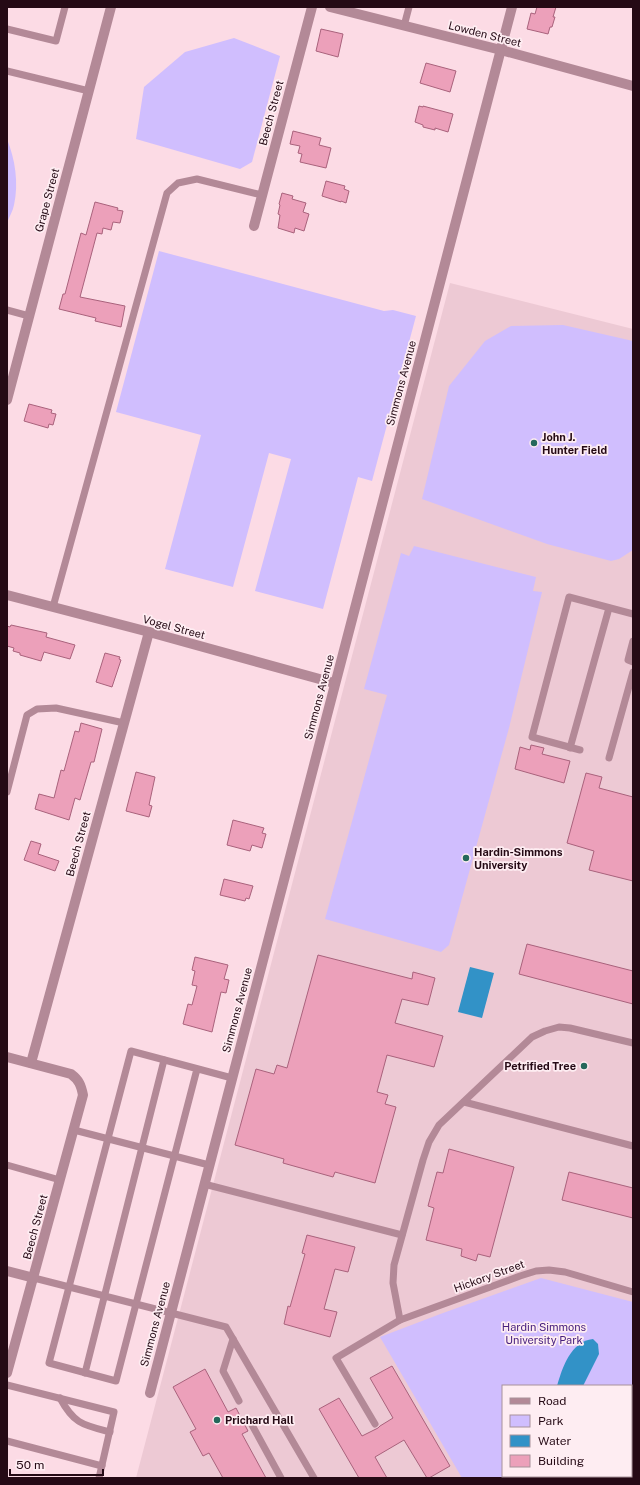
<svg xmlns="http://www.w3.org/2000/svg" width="640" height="1485" font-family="'Public Sans',sans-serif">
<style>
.built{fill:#edc9d4;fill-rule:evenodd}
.green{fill:#d0befe;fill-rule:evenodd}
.water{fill:#3292c7}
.building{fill:#eca0ba;stroke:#a9627c}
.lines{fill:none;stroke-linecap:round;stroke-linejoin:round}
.service{stroke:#b38997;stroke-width:7}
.minor{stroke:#b38997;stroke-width:10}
.tertiary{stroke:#b38997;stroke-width:10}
.poi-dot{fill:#24685b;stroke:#feedf2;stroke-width:1.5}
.labels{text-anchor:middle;stroke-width:3.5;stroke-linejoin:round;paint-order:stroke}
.street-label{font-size:11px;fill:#250a15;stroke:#feedf2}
.poi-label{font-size:11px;font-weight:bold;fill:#250a15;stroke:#feedf2;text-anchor:start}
.park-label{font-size:11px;fill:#48207e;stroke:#feedf2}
</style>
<rect width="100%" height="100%" fill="#fcdbe5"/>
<path class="built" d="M450,283l183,46v1149h-497zM503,1386h128v90h-128z"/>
<g class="green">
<polygon points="234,38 280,56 252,162 240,169 136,139 144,87 185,52"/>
<path d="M7,139c8,20 12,44 7,66 -1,6 -5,12 -7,18z"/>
<polygon points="159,251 384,311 393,310 416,316 372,481 358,477 323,609 255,591 291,459 269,453 233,587 165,569 201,435 116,412"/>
<polygon points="563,325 633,341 633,550 619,559 611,561 547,544 422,499 449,386 485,341 511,326"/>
<polygon points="414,546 536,577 533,591 542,592 509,728 449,945 441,952 325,919 387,695 364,689 401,553 409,556"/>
<path d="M541,1278l92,24v176h-171l-82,-141 63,-24zM503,1386h128v90h-128z"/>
</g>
<g class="water">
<polygon points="470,967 494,973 482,1018 458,1012"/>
<path d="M593,1339l5,5 1,10 -16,32h-26c5,-18 14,-45 36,-47z"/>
</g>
<g class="building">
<polygon points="537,7 556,7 553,17 555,17 552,27 550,27 548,34 527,29 531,13 535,14"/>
<polygon points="321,29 343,34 338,57 316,51"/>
<polygon points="426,63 456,71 450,92 420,83"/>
<polygon points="419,106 423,107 423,106 453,114 448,132 435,128 435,130 423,127 423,125 415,122"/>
<polygon points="293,131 321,138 319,145 331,148 326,168 300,162 302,154 298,153 300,146 290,144"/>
<polygon points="326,181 345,186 344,189 349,191 346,203 341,201 341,202 322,196"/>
<polygon points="282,193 293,196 292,199 306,203 303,212 309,214 304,231 295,228 294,233 278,228 280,215 278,214 280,205 279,204"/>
<polygon points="95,202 118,208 117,210 123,211 120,223 113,222 111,230 103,228 102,234 97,233 80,297 125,306 121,327 95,321 96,318 59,309 63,294 65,294 81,233 86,235"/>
<polygon points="29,404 52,410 51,413 56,414 53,425 49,424 48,428 24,421"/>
<polygon points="11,625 47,633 46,637 75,645 70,659 44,652 41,661 20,655 20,653 13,651 14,648 7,646 7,626 10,627"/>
<polygon points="105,653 120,657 119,659 121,660 112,687 96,682"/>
<polygon points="81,723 102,729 94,762 91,762 80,800 75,798 69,820 35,809 39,794 54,798 61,770 64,771 75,731 79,732"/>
<polygon points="531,745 544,748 542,754 570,761 564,783 515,769 520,747 530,750"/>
<polygon points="136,772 155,777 149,805 152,806 149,817 126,811"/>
<polygon points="586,773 602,777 599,788 633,797 633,881 589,870 594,851 567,843"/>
<polygon points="233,820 264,828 262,833 266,834 262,848 252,845 250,851 227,845"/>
<polygon points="31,841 41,844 38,854 59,861 55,871 24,860"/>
<polygon points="224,879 253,886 249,899 246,898 245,901 220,895"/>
<polygon points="527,944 633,971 633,1004 519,974"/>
<polygon points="318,955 412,979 413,972 435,978 428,1005 402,999 395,1023 443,1036 434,1067 387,1055 377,1092 388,1095 385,1104 396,1107 375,1183 335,1172 333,1177 283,1163 284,1159 235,1145 256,1069 274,1074 277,1065 287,1068"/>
<polygon points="195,957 228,965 224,979 229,980 226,993 221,992 212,1032 183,1024 188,1004 192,1005 197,986 192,985 195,971 192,970"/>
<polygon points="449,1149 514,1167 490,1257 478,1254 476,1261 461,1256 462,1249 426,1240 434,1208 428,1206 437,1172 443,1173"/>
<polygon points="569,1172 633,1188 633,1218 562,1200"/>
<polygon points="307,1235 355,1247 348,1272 335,1269 324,1309 337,1312 330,1337 284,1324 288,1306 290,1307 305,1254 302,1253"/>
<polygon points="392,1366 450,1466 429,1478 427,1478 404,1440 375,1457 387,1478 359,1478 319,1409 339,1398 362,1436 378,1428 380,1426 393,1418 370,1378"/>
<polygon points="205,1369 228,1412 236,1408 248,1431 242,1434 266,1478 223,1478 209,1453 203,1456 190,1432 196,1429 173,1387"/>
</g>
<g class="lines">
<g class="service">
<polyline points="404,26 409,7"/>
<polyline points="7,29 56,41 65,7"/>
<polyline points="7,71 89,91"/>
<polyline points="7,310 29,316"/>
<polyline points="53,607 167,193 178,183 197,179 262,195"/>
<polyline points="633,641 628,660 633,662"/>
<polyline points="570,748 609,608"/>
<polyline points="580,750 532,737 569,597 633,614"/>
<polyline points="609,758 633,672"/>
<polyline points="7,792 27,715 37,709 56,708 124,723"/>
<path d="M197,1069l-81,312 -67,-18 82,-312c33,9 67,18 101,27"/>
<polyline points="464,1102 633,1146"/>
<polyline points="74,1130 209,1165"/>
<polyline points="7,1165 60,1180"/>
<polyline points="204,1184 402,1235"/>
<polyline points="34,1278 226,1327 314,1478"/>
<polyline points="400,1320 393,1283 394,1265 423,1160 429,1142 439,1125 532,1037 545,1031 559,1027 570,1028 633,1043"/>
<polyline points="233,1339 223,1371 239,1401"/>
<polyline points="85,1373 164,1060"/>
<polyline points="7,1385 114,1412 99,1478"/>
<path d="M60,1398c14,26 23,27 50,34"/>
<polyline points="375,1424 336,1358 400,1320 520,1276 536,1271 549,1270 565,1272 633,1292"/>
<polyline points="252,1425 281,1478"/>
<polyline points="7,1441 102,1466"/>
</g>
<g class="minor">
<polyline points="254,226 312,7"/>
<polyline points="7,595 149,632 334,683"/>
<path d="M7,1057l64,17c8,6 10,11 12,21l-76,278"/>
<polyline points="31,1063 149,632"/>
<polyline points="7,1271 34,1278"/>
<polyline points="150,1393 512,7"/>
</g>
<g class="tertiary">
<polyline points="330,7 501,50 633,86"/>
<polyline points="7,400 111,7"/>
</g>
</g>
<g class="poi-dot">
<circle cx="534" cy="443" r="4"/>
<circle cx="466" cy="858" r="4"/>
<circle cx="584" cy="1066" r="4"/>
<circle cx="217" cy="1420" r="4"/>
</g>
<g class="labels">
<g class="street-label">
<text transform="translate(485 34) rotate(14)" y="4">Lowden Street</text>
<text transform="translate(271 113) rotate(-75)" y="4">Beech Street</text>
<text transform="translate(47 200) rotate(-75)" y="4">Grape Street</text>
<text transform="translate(401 383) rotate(-75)" y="4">Simmons Avenue</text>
<text transform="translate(174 627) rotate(15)" y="4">Vogel Street</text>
<text transform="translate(319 697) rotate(-75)" y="4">Simmons Avenue</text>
<text transform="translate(78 844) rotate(-75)" y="4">Beech Street</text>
<text transform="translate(237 1010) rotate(-75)" y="4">Simmons Avenue</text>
<text transform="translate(35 1227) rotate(-75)" y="4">Beech Street</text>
<text transform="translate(489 1276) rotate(-20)" y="4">Hickory Street</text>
<text transform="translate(155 1324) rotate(-75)" y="4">Simmons Avenue</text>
</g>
<g class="poi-label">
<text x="542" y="441">John J.<tspan x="542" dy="13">Hunter Field</tspan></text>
<text x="474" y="856">Hardin-Simmons<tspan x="474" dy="13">University</tspan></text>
<text x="576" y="1070" text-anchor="end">Petrified Tree</text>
<text x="225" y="1424">Prichard Hall</text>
</g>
<g class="park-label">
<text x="544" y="1331">Hardin Simmons<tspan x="544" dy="13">University Park</tspan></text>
</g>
</g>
<rect width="640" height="1485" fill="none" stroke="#250a15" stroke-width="16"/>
<rect x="502" y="1385" width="130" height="92" fill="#feedf2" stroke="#a7929a"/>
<rect x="510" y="1398" width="20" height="6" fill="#b38997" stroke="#a7929a"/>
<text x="538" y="1405" font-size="12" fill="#250a15">Road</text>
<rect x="510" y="1415" width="20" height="12" fill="#d0befe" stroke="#a7929a"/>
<text x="538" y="1425" font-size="12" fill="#250a15">Park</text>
<rect x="510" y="1435" width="20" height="12" fill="#3292c7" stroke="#a7929a"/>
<text x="538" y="1445" font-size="12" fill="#250a15">Water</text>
<rect x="510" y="1455" width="20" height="12" fill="#eca0ba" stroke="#a7929a"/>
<text x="538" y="1465" font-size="12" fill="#250a15">Building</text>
<path d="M10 1469v6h93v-6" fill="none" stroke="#250a15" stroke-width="2"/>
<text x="16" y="1469" font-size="12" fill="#250a15" stroke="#feedf2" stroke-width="3" paint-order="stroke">50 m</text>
</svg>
